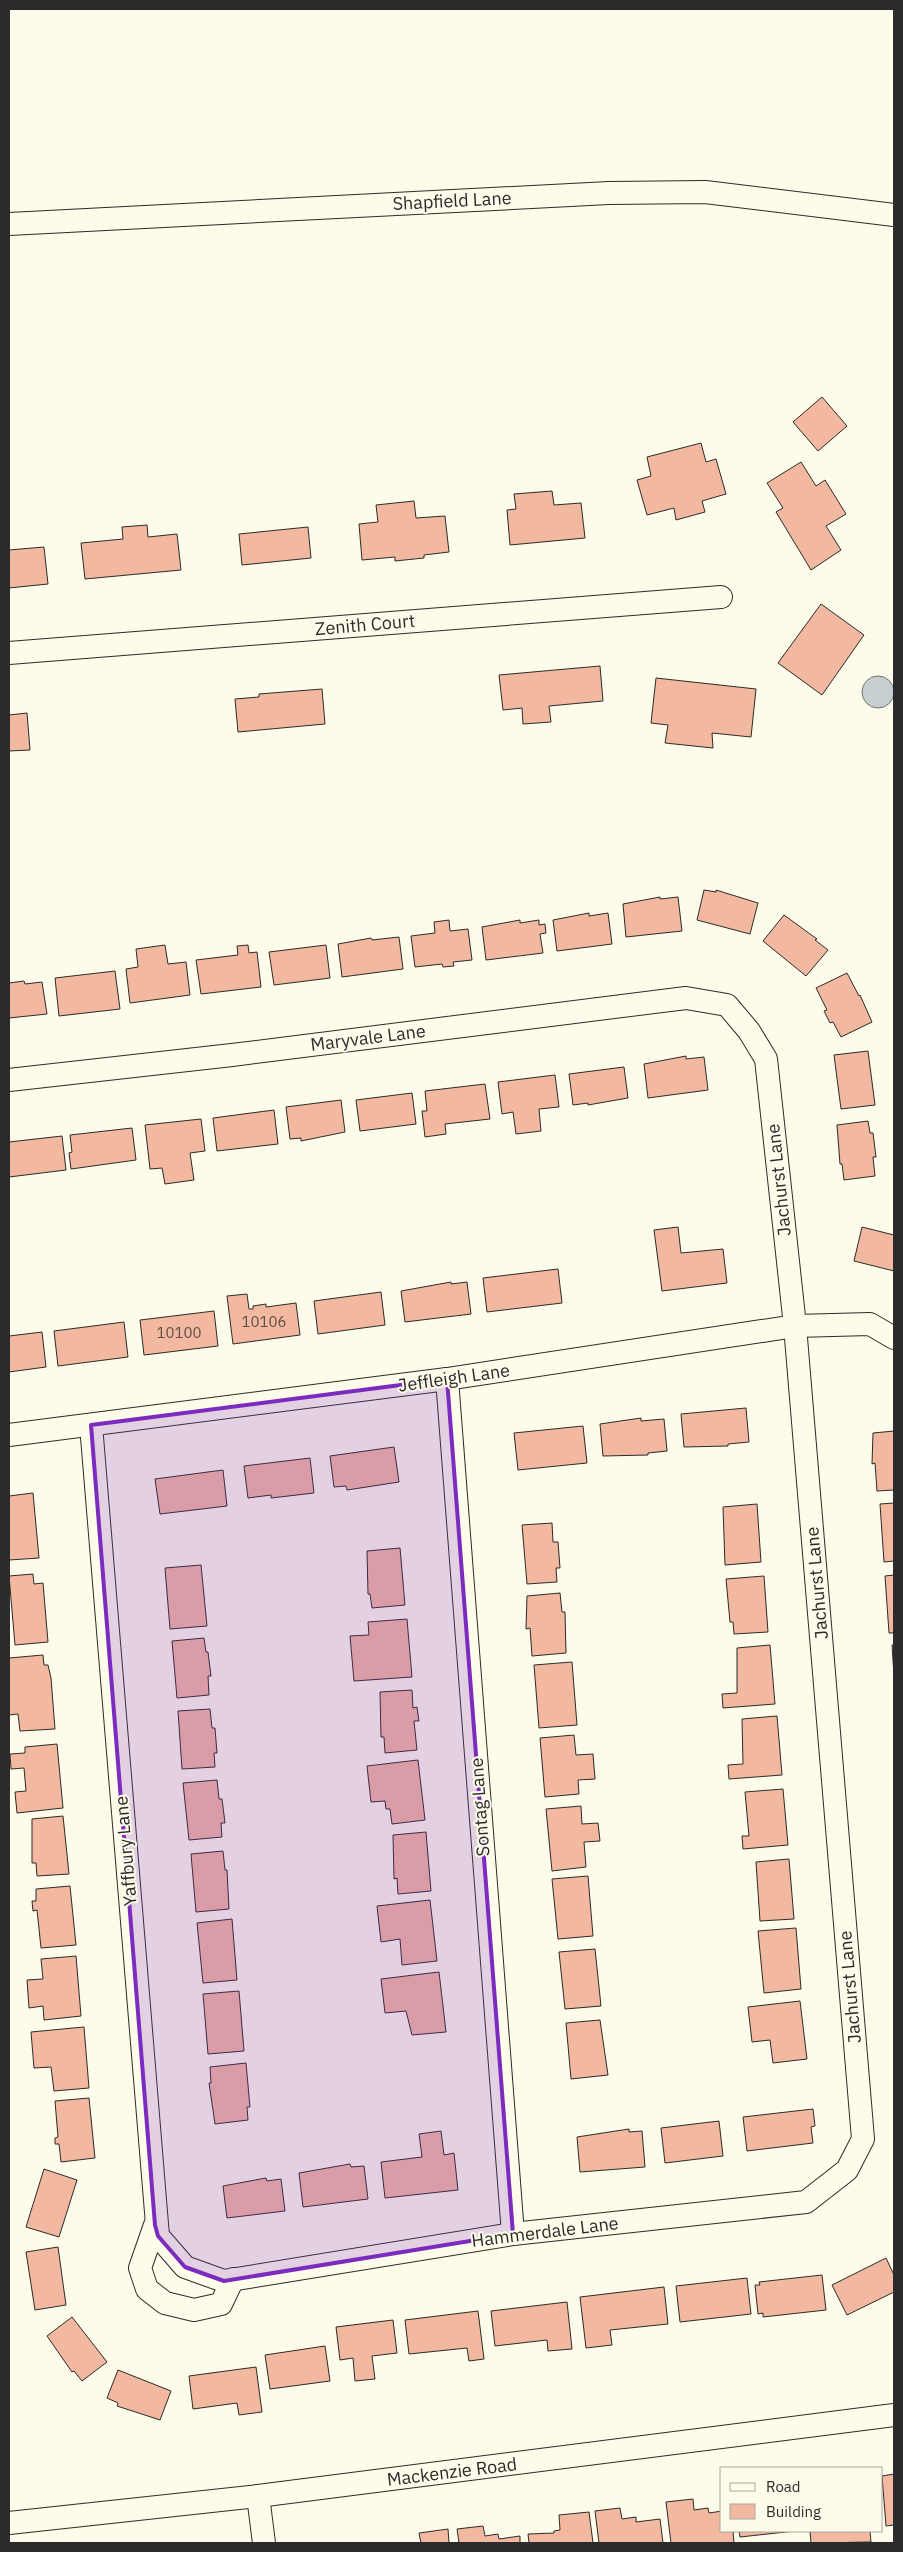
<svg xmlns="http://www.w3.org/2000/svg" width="903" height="2552" font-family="'IBM Plex Sans',sans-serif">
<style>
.water{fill:#c7d0d0;stroke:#74746e}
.building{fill:#f2b8a0;stroke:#2b2b2b}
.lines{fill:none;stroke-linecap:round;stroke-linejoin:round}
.street-casing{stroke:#2b2b2b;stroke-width:24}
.street{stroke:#fdfbea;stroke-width:22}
.marked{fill:#7b2cbf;fill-opacity:0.2;stroke:#7b2cbf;stroke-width:4;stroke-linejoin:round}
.labels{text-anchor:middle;stroke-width:4;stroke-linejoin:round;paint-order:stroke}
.number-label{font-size:15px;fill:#5d4e48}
.street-label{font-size:18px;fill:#2b2b2b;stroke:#fdfbea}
</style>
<rect width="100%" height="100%" fill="#fdfbea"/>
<circle class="water" cx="878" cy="692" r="16"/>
<g class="building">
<polygon points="822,397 847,426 818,451 793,422"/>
<polygon points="701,443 706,462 716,459 726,494 702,501 705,512 676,520 674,508 647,515 637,480 651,476 647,457"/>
<polygon points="801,462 816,486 825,480 846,514 826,526 841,550 811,570 776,512 783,508 767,483"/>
<polygon points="552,491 554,505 581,503 585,538 510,545 507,510 516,509 514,494"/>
<polygon points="414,501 416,518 445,516 449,552 424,555 424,558 395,561 395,557 362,560 359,524 378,522 376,505"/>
<polygon points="147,525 148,537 177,534 181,570 85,579 81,543 123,539 122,527"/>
<polygon points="308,527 311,558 242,565 239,534"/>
<polygon points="44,547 48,584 9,588 9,550"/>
<polygon points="821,604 864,635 822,695 778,663"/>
<polygon points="600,666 603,701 549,706 551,722 523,724 522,708 503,710 499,675"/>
<polygon points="656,678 756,689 751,737 712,733 713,748 665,743 668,725 651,723"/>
<polygon points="322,689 325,724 238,732 235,699 259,697 259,694"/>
<polygon points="27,713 30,750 9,751 9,715"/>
<polygon points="704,890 716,892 716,890 758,903 750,934 697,920"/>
<polygon points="660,897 660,899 678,897 682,931 626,937 623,904"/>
<polygon points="589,913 589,916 608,913 612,944 557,951 553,920"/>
<polygon points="784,915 817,939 815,940 828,950 806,976 763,941"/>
<polygon points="449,920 450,931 468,929 472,960 453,962 454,966 443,967 442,964 415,967 411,936 435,933 434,922"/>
<polygon points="520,920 520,923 539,920 539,925 545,924 546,933 540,934 543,953 486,960 482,927"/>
<polygon points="399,937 403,969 342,977 338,944 371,938 372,940"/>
<polygon points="165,945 168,964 186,962 190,995 130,1003 126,969 138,967 136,949"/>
<polygon points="248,945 249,953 257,952 261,987 201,994 196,960 238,955 237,946"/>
<polygon points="326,945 330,978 274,985 269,952"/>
<polygon points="115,971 120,1009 59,1016 55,978"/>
<polygon points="847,973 859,996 860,995 872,1022 841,1037 833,1022 830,1023 824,1011 827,1010 816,988"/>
<polygon points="24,981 25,984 42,982 47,1014 9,1018 9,983"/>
<polygon points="868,1051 875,1105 841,1109 834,1055"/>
<polygon points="686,1056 686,1059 704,1057 708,1090 648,1098 644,1064"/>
<polygon points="624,1067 628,1098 588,1105 588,1103 573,1105 569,1074"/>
<polygon points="555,1075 559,1107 539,1109 541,1131 516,1134 513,1112 502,1114 498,1082"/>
<polygon points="485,1084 490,1119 445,1124 446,1134 425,1137 422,1111 427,1111 425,1091"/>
<polygon points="412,1093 416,1124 360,1131 356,1100"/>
<polygon points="341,1100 345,1132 301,1141 301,1138 290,1139 286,1107"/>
<polygon points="274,1110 278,1144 217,1151 213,1118"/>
<polygon points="201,1119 205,1151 190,1153 194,1180 165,1184 162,1168 150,1169 145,1125"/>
<polygon points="868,1121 870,1133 873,1133 876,1157 873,1157 875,1176 844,1180 842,1164 840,1164 837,1125"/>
<polygon points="132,1128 136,1160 71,1169 69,1153 72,1152 70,1135"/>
<polygon points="62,1136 66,1170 9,1177 9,1142"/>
<polygon points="678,1227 681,1253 723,1249 727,1283 662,1291 654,1230"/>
<polygon points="862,1227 894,1235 894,1271 854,1261"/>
<polygon points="558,1269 562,1303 487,1312 483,1278"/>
<polygon points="451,1282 451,1284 467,1282 471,1314 405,1322 401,1291"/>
<polygon points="381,1292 385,1325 318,1334 314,1301"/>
<polygon points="247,1294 249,1309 253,1309 253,1306 266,1304 266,1307 296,1303 300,1335 233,1344 227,1296"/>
<polygon points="214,1311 218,1346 144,1355 140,1320"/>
<polygon points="124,1322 128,1357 58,1366 54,1331"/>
<polygon points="42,1332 46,1367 9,1372 9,1336"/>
<polygon points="746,1408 749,1442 728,1444 728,1446 684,1447 681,1414"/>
<polygon points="641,1418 641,1421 664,1419 667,1451 648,1453 648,1455 603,1456 600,1424"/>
<polygon points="583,1426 587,1463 518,1470 514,1433"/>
<polygon points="894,1431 894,1490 877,1491 875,1463 872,1464 873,1433"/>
<polygon points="394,1447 399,1482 347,1490 346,1486 334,1487 330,1456"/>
<polygon points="310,1458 314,1493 271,1498 271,1495 248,1498 244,1466"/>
<polygon points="223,1470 227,1506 160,1514 155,1479"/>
<polygon points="33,1493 39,1558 9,1560 9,1496"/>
<polygon points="894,1503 894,1561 884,1562 880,1504"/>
<polygon points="757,1504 761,1562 725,1565 723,1507"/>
<polygon points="552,1523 553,1542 558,1542 560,1568 556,1568 557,1582 527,1584 522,1525"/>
<polygon points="400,1548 405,1605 372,1608 370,1594 368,1594 367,1551"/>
<polygon points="201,1565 207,1626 170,1629 165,1568"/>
<polygon points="33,1574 34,1584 43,1583 48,1642 15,1645 9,1576"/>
<polygon points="894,1575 894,1633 889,1633 885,1576"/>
<polygon points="764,1576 768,1632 734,1634 733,1622 730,1622 726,1579"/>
<polygon points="560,1593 562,1612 565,1612 566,1653 532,1656 530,1628 526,1629 527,1596"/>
<polygon points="407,1619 412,1677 354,1681 350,1636 369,1635 368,1622"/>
<polygon points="204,1638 206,1652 208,1652 211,1676 208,1676 209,1695 177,1698 172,1641"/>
<polygon points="770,1645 775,1704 723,1708 722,1694 737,1693 737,1648"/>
<polygon points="892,1645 894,1645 894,1676"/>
<polygon points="43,1655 44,1665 48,1665 51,1678 55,1729 20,1731 18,1714 9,1715 9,1658"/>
<polygon points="572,1662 577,1725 539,1728 534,1665"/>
<polygon points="412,1690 413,1708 417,1707 419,1721 414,1721 417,1750 385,1753 384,1737 381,1737 380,1692"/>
<polygon points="210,1709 212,1728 215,1728 217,1753 214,1753 215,1767 182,1769 178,1711"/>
<polygon points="777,1716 782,1775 729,1779 728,1765 743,1764 742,1719"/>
<polygon points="574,1735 576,1755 593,1754 595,1779 578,1780 579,1794 545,1797 540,1738"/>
<polygon points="57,1744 63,1808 17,1813 15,1792 26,1791 24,1768 11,1769 10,1754 25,1753 25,1747"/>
<polygon points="418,1760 425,1820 392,1824 390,1809 386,1809 385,1801 371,1802 367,1766"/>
<polygon points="217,1780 219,1799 222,1799 225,1823 221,1823 222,1837 189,1840 183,1783"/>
<polygon points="783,1789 788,1845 743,1849 742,1836 749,1836 745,1792"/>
<polygon points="581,1806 582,1824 598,1823 600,1841 584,1842 586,1867 552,1871 546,1809"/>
<polygon points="63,1816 69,1874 37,1876 36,1863 32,1863 32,1819"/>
<polygon points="426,1832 431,1891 398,1894 397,1878 394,1879 393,1835"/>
<polygon points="223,1851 225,1870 227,1870 229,1909 196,1912 191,1854"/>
<polygon points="789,1859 794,1919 760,1921 756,1862"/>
<polygon points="588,1876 593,1936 558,1939 552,1879"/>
<polygon points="70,1886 76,1945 41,1948 37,1910 33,1911 32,1901 36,1901 36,1889"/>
<polygon points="430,1900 437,1961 402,1965 400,1939 381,1942 377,1906"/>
<polygon points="232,1919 237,1980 203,1983 197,1923"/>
<polygon points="796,1928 801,1989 764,1993 758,1931"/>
<polygon points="595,1949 601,2006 565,2009 559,1952"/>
<polygon points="76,1956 81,2016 44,2020 43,2006 29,2008 27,1980 43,1979 41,1959"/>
<polygon points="439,1972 446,2032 412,2035 406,2011 385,2013 381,1979"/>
<polygon points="239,1991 244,2051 208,2054 203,1994"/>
<polygon points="800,2001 807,2059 773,2063 770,2040 752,2042 748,2007"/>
<polygon points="600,2020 608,2075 571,2079 566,2023"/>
<polygon points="84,2027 89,2088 54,2091 51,2067 34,2068 31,2032"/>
<polygon points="246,2063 250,2107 247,2107 248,2120 215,2124 209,2083 211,2083 210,2067"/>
<polygon points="89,2098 95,2158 61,2162 59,2144 55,2144 55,2138 58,2137 55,2101"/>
<polygon points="813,2109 815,2126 811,2127 813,2143 747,2151 743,2117"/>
<polygon points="719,2121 723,2156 665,2163 661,2128"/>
<polygon points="629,2129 629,2132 642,2131 645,2167 580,2172 577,2137"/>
<polygon points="441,2131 444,2155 454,2153 458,2190 385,2198 381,2162 422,2157 419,2134"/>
<polygon points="350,2164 351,2167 364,2166 368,2199 303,2207 299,2173"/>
<polygon points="44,2169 77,2180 59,2237 26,2227"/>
<polygon points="266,2178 267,2181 281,2179 285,2211 227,2218 223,2186"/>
<polygon points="58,2247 66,2305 35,2310 26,2252"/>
<polygon points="886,2258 894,2275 894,2292 847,2315 832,2285"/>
<polygon points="822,2275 826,2310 763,2317 763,2313 758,2314 755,2285 760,2285 759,2282"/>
<polygon points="747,2278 751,2314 680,2322 676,2286"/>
<polygon points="664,2287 668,2324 610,2330 612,2345 586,2348 580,2297"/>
<polygon points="567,2302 572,2349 548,2351 547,2340 495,2346 491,2311"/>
<polygon points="478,2311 484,2359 469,2361 467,2348 409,2354 405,2320"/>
<polygon points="72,2317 107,2362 82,2381 74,2371 72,2372 47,2336"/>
<polygon points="393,2320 397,2353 372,2356 375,2379 355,2381 353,2358 340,2360 336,2327"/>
<polygon points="325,2346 330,2381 270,2389 265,2355"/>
<polygon points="256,2367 262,2412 239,2415 237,2403 193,2409 189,2376"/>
<polygon points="118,2370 171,2391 160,2420 117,2406 118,2403 107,2398"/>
<polygon points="894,2474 894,2525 886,2526 882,2476"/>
<polygon points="693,2499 694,2510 708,2508 709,2513 722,2511 722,2531 733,2531 734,2543 671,2543 666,2502"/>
<polygon points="620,2508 622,2519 636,2517 636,2522 660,2519 663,2543 599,2543 595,2511"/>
<polygon points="589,2512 593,2543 529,2543 528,2534 554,2533 554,2531 560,2530 559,2515"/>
<polygon points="483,2526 485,2536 498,2534 499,2539 520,2536 520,2543 459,2543 457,2529"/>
<polygon points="448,2529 449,2543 421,2543 419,2533"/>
<polygon points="739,2531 795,2531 740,2537"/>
<polygon points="810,2531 870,2531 871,2542 811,2543"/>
</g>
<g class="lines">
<g class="street-casing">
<g id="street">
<polyline points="9,224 609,193 705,192 894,215"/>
<polyline points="9,653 721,597"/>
<polyline points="9,1080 232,1055 686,998 727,1005 749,1031 766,1059 795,1326 863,2139 847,2170 806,2202 513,2234 224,2281 185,2267 158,2236 156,2212 91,1425"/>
<polyline points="447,1379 513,2234"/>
<polyline points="9,1435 447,1379 795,1326 870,1324 894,1338"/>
<polyline points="155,2225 140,2268 147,2289 165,2303 194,2310 221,2304 233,2279"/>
<polyline points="258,2496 264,2543"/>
<polyline points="9,2523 258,2496 894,2415"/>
</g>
</g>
<use href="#street" class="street"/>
</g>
<path class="marked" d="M447,1379l66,855 -289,47 -39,-14 -27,-31 -3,-11 -64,-800z"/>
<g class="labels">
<g class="number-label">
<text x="264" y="1327">10106</text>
<text x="179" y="1338">10100</text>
</g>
<g class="street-label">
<text transform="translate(452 201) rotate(-3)" y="6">Shapfield Lane</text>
<text transform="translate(365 625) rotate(-5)" y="6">Zenith Court</text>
<text transform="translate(368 1038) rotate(-7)" y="6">Maryvale Lane</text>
<text transform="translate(779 1180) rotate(-96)" y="6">Jachurst Lane</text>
<text transform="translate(454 1378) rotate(-8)" y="6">Jeffleigh Lane</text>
<text transform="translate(817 1583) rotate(-95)" y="6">Jachurst Lane</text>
<text transform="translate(480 1807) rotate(-94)" y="6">Sontag Lane</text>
<text transform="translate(126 1851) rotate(-95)" y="6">Yaffbury Lane</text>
<text transform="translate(850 1987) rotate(-95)" y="6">Jachurst Lane</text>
<text transform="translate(545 2232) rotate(-7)" y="6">Hammerdale Lane</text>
<text transform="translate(452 2472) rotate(-7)" y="6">Mackenzie Road</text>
</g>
</g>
<rect width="903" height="2552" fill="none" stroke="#2b2b2b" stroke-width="20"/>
<rect x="720" y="2467" width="162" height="65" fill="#fdfbea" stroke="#a9a89e"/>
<rect x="730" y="2483" width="25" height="8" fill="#fdfbea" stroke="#a9a89e"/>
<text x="766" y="2492" font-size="15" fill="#2b2b2b">Road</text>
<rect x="730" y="2504" width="25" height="15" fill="#f2b8a0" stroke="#a9a89e"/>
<text x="766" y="2517" font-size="15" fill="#2b2b2b">Building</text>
</svg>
